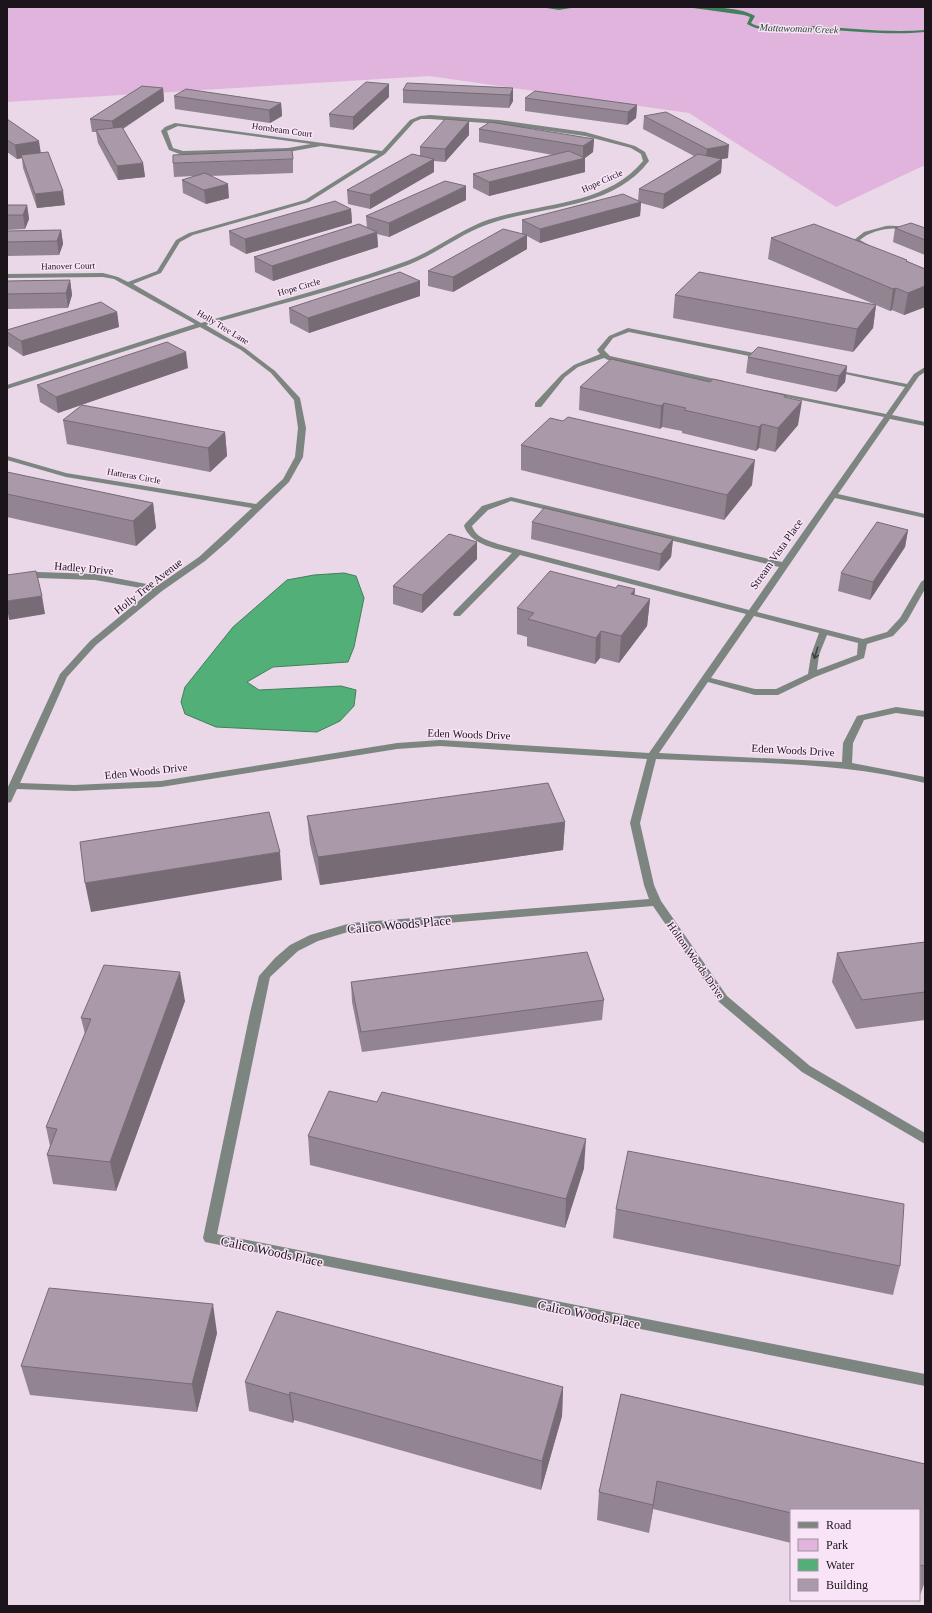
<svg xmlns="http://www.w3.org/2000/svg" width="932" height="1613" font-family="'Times New Roman',serif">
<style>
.green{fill:#e0b4dc}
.water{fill:#52af78;stroke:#42805c}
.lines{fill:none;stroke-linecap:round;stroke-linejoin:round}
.stream{fill:#42805c;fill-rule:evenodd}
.minor{fill:#7c857f;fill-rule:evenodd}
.wall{fill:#928491}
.shaded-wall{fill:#776b76}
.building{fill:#aa99a9;stroke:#776b76}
.oneway{stroke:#424142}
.labels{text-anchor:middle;stroke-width:3;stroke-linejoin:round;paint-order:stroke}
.far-street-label{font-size:9px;fill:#1b141a;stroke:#f8e4f6}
.far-water-label{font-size:10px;font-style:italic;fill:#1f452e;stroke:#f8e4f6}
.street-label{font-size:11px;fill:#1b141a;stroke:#f8e4f6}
.near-street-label{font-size:13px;fill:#1b141a;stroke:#f8e4f6}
</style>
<rect width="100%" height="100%" fill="#ead7e8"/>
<polygon class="green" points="7,7 925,7 925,165 836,207 689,113 429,76 7,102"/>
<polygon class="water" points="344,573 356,576 364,598 354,647 348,662 273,667 247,682 259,690 341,686 356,690 354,706 340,721 317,732 216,727 185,714 181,702 185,687 233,627 287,580 314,575"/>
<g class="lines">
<g class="stream">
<polygon points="541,7 577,7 559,10"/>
<path d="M686,7c20,0 52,-1 69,9l-4,7c14,9 44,2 61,3 38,2 75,7 113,4v2c-38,4 -76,-2 -114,-3 -20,-1 -46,6 -64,-5l3,-7 -6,-2z"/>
</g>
<g class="minor">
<path d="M430,115l69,5 86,12 50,14 10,6 4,9c-38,50 -109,44 -163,64 -27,10 -50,29 -78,40 -66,24 -135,41 -202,60l39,23 30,23 25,27 6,30 -3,29 -14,25 -61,59 -23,20 -43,30 -66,54 -29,32 -47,106 54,2 87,-4 236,-38 43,-3 209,13 97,-139 -226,-59 -60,61h-6l-1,-2 1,-2 58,-59c-17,-5 -41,-8 -48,-27l1,-2 17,-18 29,-9 271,65 102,-145 -117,-24 -4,-2 2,-1 121,24 19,-27 -74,-16v-2l76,15 7,-10 11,-7v5l-6,4 -27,39 33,7v4l-35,-7 -52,75 87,20v4l-90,-20 -78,114 106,27 24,-7 13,-14 21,-36 4,-3v10l-18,32 -14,15 -26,8 -3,14 -49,19 -37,18h-23l-47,-13 -49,71 183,9 1,-19 14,-27 39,-9 29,4v6l-29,-4 -32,7 -11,23 -1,20 73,14v6c-88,-22 -179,-20 -269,-24l-16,64 14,62 7,16 66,95 83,70 115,67v11l-123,-72 -83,-70 -66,-96 -302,25 -33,10 -20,10 -28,26 -53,257 708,140v12l-720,-144 -2,-4 47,-225 9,-37 16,-18 15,-13 20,-10 41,-12 298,-24 -5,-14 -14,-62 17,-64 -207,-13 -43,3 -236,38 -87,4 -57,-2 -6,13 -4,1v-14l53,-115 30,-33 62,-51 -57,-10 -57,-2 -31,4v-6l31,-4 57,2 62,12 42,-29 53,-49 -186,-31 -59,-17v-4l59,17 190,31 27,-25 12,-22 3,-29 -4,-28 -23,-27 -30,-23 -41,-23 -193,62v-4l188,-61 -81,-45 -11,-2 -96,1v-4l96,-1 15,4 10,5 29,-11 19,-31 13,-7 116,-33 73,-46 -57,-8 -33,6 -106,3 -13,-5 -8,-19 4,-4 10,-4 207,28 28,-31 10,-4zM421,119h9l69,5 86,12 46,12 10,6 2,7c-39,47 -107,41 -161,61 -27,11 -50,30 -78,40 -66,24 -135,41 -203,61l-68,-39 28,-11 19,-31 13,-7 116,-33 76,-48 29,-32zM178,126l133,18 -23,4 -105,3 -10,-3 -6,-17zM511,501l268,66 -30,43 -251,-66c-10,-4 -22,-6 -26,-18l16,-16zM754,616l65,17 -8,22 -3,19 -32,15h-21l-44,-11zM827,635l31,8 -1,12 -40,15 2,-15z"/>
<path d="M886,226c15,-1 26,2 39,8v4c-6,-2 -12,-6 -18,-8 -15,-4 -36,0 -47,10l12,7 1,1 -3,2 -11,-5 -5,-5 10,-8z"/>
<polygon points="628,328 764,355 767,357 764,359 629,332 613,338 604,350 610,356 724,381 727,383 724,385 608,360 604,358 578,367 565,377 541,407 535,407 535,403 561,375 574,365 600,354 597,350 609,336"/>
</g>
</g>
<g class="wall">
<polygon points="163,88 164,101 123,129 143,163 145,177 118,180 98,143 96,132 92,132 90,119"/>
<polygon points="513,88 513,101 509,108 403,103 403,90"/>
<polygon points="174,96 281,103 282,116 270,123 175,109"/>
<polygon points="389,97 353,130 330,127 329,114"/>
<polygon points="525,98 637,105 636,118 627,125 525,111"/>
<polygon points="644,116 728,158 722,159 721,173 663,209 641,203 640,216 540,243 527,236 527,249 453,292 428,286 428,271 522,234 522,220 638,201 639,189 694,156 643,129"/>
<polygon points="7,119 41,153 65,205 37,208 23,168 22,158 17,159 7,152"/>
<polygon points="469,121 469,135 445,162 434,161 434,172 370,209 348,204 347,190 420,156 420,147"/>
<polygon points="479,129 594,139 593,152 585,158 585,172 489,196 473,188 473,174 553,155 479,142"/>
<polygon points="293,159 293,173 210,176 229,198 206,204 183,193 182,180 194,176 174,177 173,163"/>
<polygon points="466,200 389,237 377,234 378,247 273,281 255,272 254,257 367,228 366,216"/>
<polygon points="7,205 27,205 29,219 25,229 7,230"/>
<polygon points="351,209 352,223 246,254 230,245 229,231"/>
<polygon points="895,228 925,228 925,255 893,242"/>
<polygon points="61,230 63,244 59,255 7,256 7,231"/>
<polygon points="771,238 907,260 907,261 925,269 925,307 904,315 892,310 890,311 768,259"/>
<polygon points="70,280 72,295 68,308 7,309 7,281"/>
<polygon points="420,281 420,296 309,333 290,323 289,308"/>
<polygon points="675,295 876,305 873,328 853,352 673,318"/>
<polygon points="117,312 119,327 23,356 8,346 7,342 7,330"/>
<polygon points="748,357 847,366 845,382 836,392 746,373"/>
<polygon points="188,368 58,413 40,402 37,385"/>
<polygon points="710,382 785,395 785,398 798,425 775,452 759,448 756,451 682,433 682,431 662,427 660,429 579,410 580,387"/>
<polygon points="63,420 225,432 227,456 210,472 67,444"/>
<polygon points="521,445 752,485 724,520 521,470"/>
<polygon points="7,472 153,503 156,528 136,546 7,517"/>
<polygon points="532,522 673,539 671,557 659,571 531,539"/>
<polygon points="908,530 905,547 870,600 838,591 841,573"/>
<polygon points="477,559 422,613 393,604 393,586"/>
<polygon points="635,595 650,599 647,626 619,663 600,658 595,664 527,646 527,637 517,634 517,608"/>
<polygon points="307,816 565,822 563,850 320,885 310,844"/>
<polygon points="925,942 925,1020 856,1029 832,982 837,953"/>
<polygon points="351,982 604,1000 602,1020 362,1052 352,1002"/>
<polygon points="185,1001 116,1191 53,1184 47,1155 50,1146 46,1127 85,1034 81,1018"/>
<polygon points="308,1136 584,1168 565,1228 310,1165"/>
<polygon points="616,1209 900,1266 893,1295 613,1238"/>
<polygon points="217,1333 197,1412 30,1395 21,1366"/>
<polygon points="245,1382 563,1387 562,1416 541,1490 294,1420 293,1423 249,1411"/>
<polygon points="621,1394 925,1464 925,1582 920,1595 919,1595 919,1510 791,1510 791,1543 653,1509 649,1533 597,1520 599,1492"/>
</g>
<g class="shaded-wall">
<polygon points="389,84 389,97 353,130 353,117"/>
<polygon points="163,88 164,101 114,134 112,121"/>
<polygon points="513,88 513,101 509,108 510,95"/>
<polygon points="281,103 282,116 270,123 269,110"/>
<polygon points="637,105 636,118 627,125 628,112"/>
<polygon points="469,121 469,135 445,162 445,149"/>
<polygon points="594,139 593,152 585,158 585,172 489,196 489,182 583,159 583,146"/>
<polygon points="39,141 41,154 21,155 22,158 17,159 15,145"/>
<polygon points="729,145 728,158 705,162 707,149"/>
<polygon points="434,159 434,172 370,209 370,195"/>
<polygon points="722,159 721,173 663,209 664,194"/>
<polygon points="143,163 145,177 118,180 117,166"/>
<polygon points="228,184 229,198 206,204 204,190"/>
<polygon points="466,186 466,200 389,237 389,223"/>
<polygon points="63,191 65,205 37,208 35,194"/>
<polygon points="641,202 640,216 540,243 540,229"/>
<polygon points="27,205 29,219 25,229 23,215"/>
<polygon points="351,209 352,223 246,254 245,239"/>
<polygon points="61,230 63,244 59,255 57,241"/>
<polygon points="377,232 378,247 273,281 272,266"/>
<polygon points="527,235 527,249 453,292 453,277"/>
<polygon points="70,280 72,295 68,308 66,293"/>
<polygon points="420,281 420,296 309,333 308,318"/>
<polygon points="925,286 925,307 904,315 908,293"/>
<polygon points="896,288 892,310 890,311 893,289"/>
<polygon points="876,305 873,328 853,352 857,329"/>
<polygon points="117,312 119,327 23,356 21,341"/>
<polygon points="186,352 188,368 58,413 56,397"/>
<polygon points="847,366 845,382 836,392 839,376"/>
<polygon points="802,401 798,425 775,452 778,428"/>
<polygon points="664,403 662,427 660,429 661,406"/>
<polygon points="762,424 759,448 756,451 759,427"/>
<polygon points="225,432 227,456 210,472 208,448"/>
<polygon points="755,460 752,485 724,520 727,495"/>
<polygon points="153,503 156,528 136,546 133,521"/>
<polygon points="908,530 905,547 870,600 873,582"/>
<polygon points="673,539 671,557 659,571 661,554"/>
<polygon points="477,542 477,559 422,613 422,595"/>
<polygon points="635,589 633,615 631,594"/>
<polygon points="42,596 45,614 9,620 7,607 7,601"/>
<polygon points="650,599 647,626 619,663 621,636"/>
<polygon points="601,631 600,658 595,664 596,638"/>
<polygon points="565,822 563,850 320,885 318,857"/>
<polygon points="280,852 282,880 91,912 85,883"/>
<polygon points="180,972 185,1001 116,1191 110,1162"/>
<polygon points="586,1139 584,1168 565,1228 566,1199"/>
<polygon points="213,1304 217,1333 197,1412 192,1384"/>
<polygon points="563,1387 562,1416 541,1490 542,1461"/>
<polygon points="290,1392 294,1420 293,1423 289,1395"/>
<polygon points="657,1481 653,1509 649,1533 653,1505"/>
</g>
<g class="building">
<polygon points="366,82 389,84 353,117 329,114"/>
<polygon points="407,83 513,88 510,95 403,90"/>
<polygon points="142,86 163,88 112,121 90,119"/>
<polygon points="186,89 281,103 269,110 174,96"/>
<polygon points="535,91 637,105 628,112 525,98"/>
<polygon points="666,112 729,145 707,149 644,116"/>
<polygon points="7,119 39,141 15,145 7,140"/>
<polygon points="445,119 469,121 445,149 420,147"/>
<polygon points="490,122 594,139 583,146 479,129"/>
<polygon points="122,127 143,163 117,166 96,130"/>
<polygon points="292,150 293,159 173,163 173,155"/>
<polygon points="569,151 585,158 489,182 473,174"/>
<polygon points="48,152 63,191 35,194 21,155"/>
<polygon points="412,154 434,159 370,195 347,190"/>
<polygon points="698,154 722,159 664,194 639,189"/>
<polygon points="205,173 228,184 204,190 182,180"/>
<polygon points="445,181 466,186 389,223 366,216"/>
<polygon points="623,194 641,202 540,229 522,220"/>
<polygon points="335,201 351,209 245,239 229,231"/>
<polygon points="7,205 27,205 23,215 7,215"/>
<polygon points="911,223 925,228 925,240 895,228"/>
<polygon points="359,224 377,232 272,266 254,257"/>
<polygon points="814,224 907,260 906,261 925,269 925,286 908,293 896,288 893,289 771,238"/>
<polygon points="503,229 527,235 453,277 428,271"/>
<polygon points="61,230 57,241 7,242 7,231"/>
<polygon points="400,272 420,281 308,318 289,308"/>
<polygon points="699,272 876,305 857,329 675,295"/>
<polygon points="70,280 66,293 7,294 7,281"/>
<polygon points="101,302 117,312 21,341 7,332 7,330"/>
<polygon points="167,342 186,352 56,397 37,385"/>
<polygon points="758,347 847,366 839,376 748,357"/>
<polygon points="611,359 710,382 713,379 785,395 784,397 802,401 778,428 762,424 759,427 684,410 686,408 664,403 661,406 580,387"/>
<polygon points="82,405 225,432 208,448 63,420"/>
<polygon points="568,417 755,460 727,495 521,445 550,418 563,421"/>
<polygon points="7,472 153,503 133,521 7,494"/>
<polygon points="544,508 673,539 661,554 532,522"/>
<polygon points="877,522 908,530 873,582 841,573"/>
<polygon points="449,534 477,542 422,595 393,586"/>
<polygon points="36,571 42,596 7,601 7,575"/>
<polygon points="550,571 616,588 618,585 635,589 631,594 650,599 621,636 601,631 596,638 528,619 534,613 517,608"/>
<polygon points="548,783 565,822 318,857 307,816"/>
<polygon points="269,812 280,852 85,883 80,842"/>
<polygon points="925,942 925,992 862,1000 837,953"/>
<polygon points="587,952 604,1000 361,1032 351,982"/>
<polygon points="104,965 180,972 110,1162 47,1155 57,1129 46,1127 91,1019 81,1018"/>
<polygon points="329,1091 377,1102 382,1092 586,1139 566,1199 308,1136"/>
<polygon points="628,1151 904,1204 900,1266 616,1209"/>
<polygon points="49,1288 213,1304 192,1384 21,1366"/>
<polygon points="277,1311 563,1387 542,1461 290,1392 289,1395 245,1382"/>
<polygon points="621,1394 925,1464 925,1566 919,1565 919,1510 791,1510 791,1513 657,1481 653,1505 599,1492"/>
</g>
<defs><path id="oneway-shaft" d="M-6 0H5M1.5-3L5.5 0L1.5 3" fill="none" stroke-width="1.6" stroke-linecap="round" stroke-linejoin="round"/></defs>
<use class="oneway" href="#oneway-shaft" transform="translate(816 653) rotate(107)"/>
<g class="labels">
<g class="far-street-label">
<text transform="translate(282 130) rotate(8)" y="3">Hornbeam Court</text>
<text transform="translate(602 181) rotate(-24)" y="3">Hope Circle</text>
<text transform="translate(68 266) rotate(-1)" y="3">Hanover Court</text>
<text transform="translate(299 287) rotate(-16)" y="3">Hope Circle</text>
<text transform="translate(223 327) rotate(31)" y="3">Holly Tree Lane</text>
<text transform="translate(134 476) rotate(10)" y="3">Hatteras Circle</text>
</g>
<g class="far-water-label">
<text transform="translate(799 28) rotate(2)" y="4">Mattawoman Creek</text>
</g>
<g class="street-label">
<text transform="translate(776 554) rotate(-55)" y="4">Stream Vista Place</text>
<text transform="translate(84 568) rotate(5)" y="4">Hadley Drive</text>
<text transform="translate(148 586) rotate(-38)" y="4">Holly Tree Avenue</text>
<text transform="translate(469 734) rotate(2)" y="4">Eden Woods Drive</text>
<text transform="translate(793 750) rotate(3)" y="4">Eden Woods Drive</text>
<text transform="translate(146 771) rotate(-6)" y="4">Eden Woods Drive</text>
<text transform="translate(696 960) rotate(55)" y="4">Holton Woods Drive</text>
</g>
<g class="near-street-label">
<text transform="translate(399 924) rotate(-5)" y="5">Calico Woods Place</text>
<text transform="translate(272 1251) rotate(12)" y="5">Calico Woods Place</text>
<text transform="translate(589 1314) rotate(11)" y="5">Calico Woods Place</text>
</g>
</g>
<rect width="932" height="1613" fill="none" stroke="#1b141a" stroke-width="16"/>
<rect x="790" y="1509" width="130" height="92" fill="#f8e4f6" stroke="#a0919e"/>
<rect x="798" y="1522" width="20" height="6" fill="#7c857f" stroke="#a0919e"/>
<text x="826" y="1529" font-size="12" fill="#1b141a">Road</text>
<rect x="798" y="1539" width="20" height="12" fill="#e0b4dc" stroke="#a0919e"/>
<text x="826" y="1549" font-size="12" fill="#1b141a">Park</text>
<rect x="798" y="1559" width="20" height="12" fill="#52af78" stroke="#a0919e"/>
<text x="826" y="1569" font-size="12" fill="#1b141a">Water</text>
<rect x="798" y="1579" width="20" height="12" fill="#aa99a9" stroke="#a0919e"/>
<text x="826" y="1589" font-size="12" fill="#1b141a">Building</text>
</svg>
